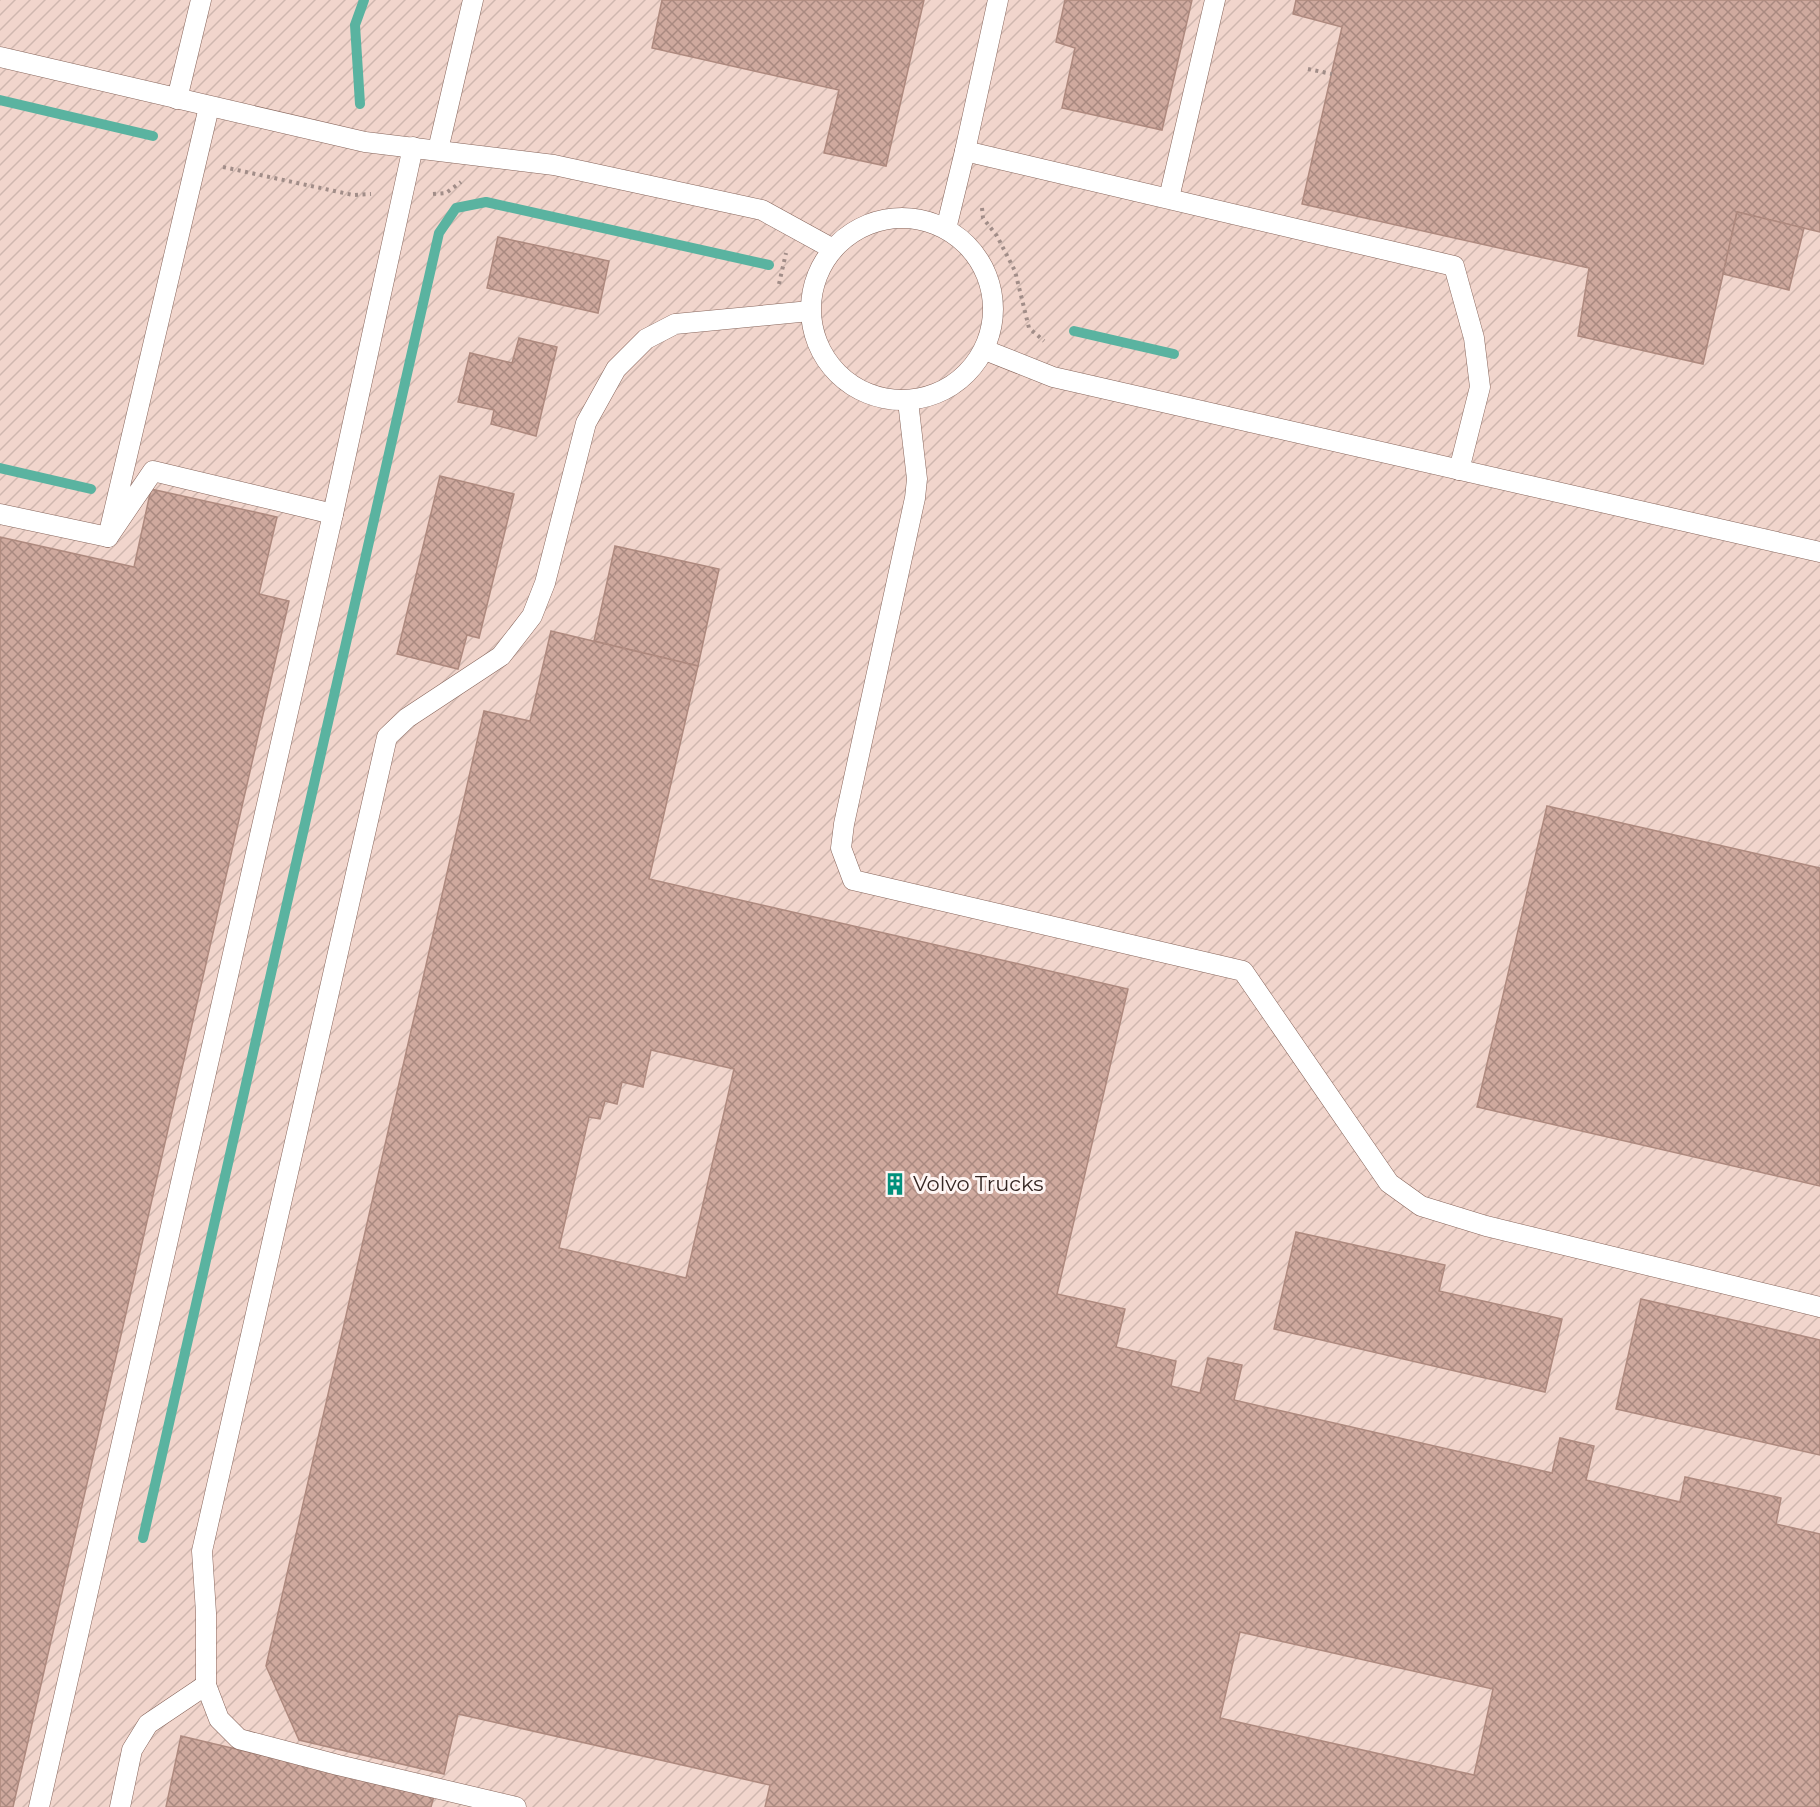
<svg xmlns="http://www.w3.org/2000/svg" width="1820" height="1807" font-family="Montserrat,sans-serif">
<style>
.industrial{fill:url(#industrial-furrows)}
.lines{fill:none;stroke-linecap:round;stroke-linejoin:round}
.stream{stroke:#5ab3a0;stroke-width:10}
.building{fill:url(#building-cross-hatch);stroke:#ae897e;stroke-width:1.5;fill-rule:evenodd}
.service-casing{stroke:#86645a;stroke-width:21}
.path{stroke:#a18d88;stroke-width:4;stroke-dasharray:3 4.5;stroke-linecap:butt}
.service{stroke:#fff;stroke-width:20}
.labels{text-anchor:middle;stroke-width:6;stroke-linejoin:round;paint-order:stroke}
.poi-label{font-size:21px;fill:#342622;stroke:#fef5f3;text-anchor:start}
</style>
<defs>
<pattern id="industrial-furrows" width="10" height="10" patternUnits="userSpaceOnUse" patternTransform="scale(1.5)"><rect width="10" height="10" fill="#f1d5cc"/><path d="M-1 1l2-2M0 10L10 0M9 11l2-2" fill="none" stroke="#cfb7af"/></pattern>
<pattern id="building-cross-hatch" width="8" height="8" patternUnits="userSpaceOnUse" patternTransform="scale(1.5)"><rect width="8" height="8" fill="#cfa99e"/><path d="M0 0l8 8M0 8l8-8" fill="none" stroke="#a98980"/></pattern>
</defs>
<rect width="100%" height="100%" fill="#fce4dd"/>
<rect class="industrial" x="0" y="0" width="1820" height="1807"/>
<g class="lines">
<g class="stream">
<polyline points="0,100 153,136"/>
<polyline points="360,104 355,25 364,0"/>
<polyline points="1074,331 1174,354"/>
<polyline points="0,468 91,489"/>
<polyline points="143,1538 439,233 456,208 486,202 769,265"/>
</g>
</g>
<g class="building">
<polygon points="662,0 924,0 886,166 824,153 839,90 652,48"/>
<polygon points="1065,0 1192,0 1162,130 1062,108 1075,48 1056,42"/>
<polygon points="1296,0 1820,0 1820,232 1737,212 1703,364 1578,336 1589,268 1302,204 1342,27 1293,14"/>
<polygon points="1737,212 1804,228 1789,290 1723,274"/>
<polygon points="498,237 609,261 598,313 487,288"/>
<polygon points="519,338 557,347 536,436 491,424 494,410 458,402 470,353 512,363"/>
<polygon points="440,476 514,494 479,638 467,635 458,669 397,654"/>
<polygon points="151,489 277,517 259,594 289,601 13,1807 0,1807 0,537 134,567"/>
<polygon points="615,546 719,569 698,666 594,641"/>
<path d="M551,631l147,35 -49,213 479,110 -71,305 68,15 -9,38 60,14 -5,25 29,7 8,-35 34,7 -8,35 318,73 8,-35 34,8 -8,34 94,22 5,-25 96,21 -5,26 44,10v273h-1055l5,-22 -312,-71 -14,60 -145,-34 -33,-74 218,-955 46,10zM651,1050l83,19 -48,209 -127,-30 30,-131 11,2 5,-18 12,3 5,-22 21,5zM1240,1632l253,57 -19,86 -254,-57z"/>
<polygon points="1547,806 1820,868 1820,1186 1477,1107"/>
<polygon points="1296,1232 1445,1265 1439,1291 1562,1319 1545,1392 1274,1329"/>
<polygon points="1641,1299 1820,1340 1820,1455 1616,1409"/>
<polygon points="181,1736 434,1796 431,1807 166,1807"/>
</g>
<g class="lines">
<g class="service-casing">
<g id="service">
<polyline points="0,57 365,142 554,165 762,210 833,249"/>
<polyline points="177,99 201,0"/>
<polyline points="438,150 473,0"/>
<polyline points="965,151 998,0"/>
<polyline points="1169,198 1215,0"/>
<circle cx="902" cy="309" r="91"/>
<polyline points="946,229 965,151 1454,266 1474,338 1480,387 1459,470"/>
<polyline points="985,350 1053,377 1820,552"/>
<polyline points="908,401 917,479 915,498 844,824 841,848 853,880 1243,971 1389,1183 1421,1206 1486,1226 1820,1307"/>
<polyline points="0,514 108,537"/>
<polyline points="333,514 413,147"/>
<polyline points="39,1807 333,514 153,471 108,537 209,107"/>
<polyline points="120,1807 132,1750 148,1724 206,1685"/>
<polyline points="516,1807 338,1765 239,1739 219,1719 206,1685 206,1613 202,1551 387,737 407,718 501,656 532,616 545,583 586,423 616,369 646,339 675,324 810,311"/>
</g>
</g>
<g class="path">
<polyline points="1308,69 1332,74"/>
<polyline points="223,167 353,195 371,194"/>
<polyline points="433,194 446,193 461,182"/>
<polyline points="982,208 983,218 997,236 1015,271 1029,328 1044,341"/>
<polyline points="779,284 786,253"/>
</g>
<use href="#service" class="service"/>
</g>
<defs>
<g id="building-bare" transform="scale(1.8)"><path d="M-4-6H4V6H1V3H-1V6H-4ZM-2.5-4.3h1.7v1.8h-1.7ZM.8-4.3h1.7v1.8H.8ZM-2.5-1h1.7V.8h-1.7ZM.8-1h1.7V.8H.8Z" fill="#00907c" stroke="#fef5f3" stroke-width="2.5" paint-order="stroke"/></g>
</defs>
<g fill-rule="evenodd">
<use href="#building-bare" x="895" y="1184"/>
</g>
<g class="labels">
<g class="poi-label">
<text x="913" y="1191">Volvo Trucks</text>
</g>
</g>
</svg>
